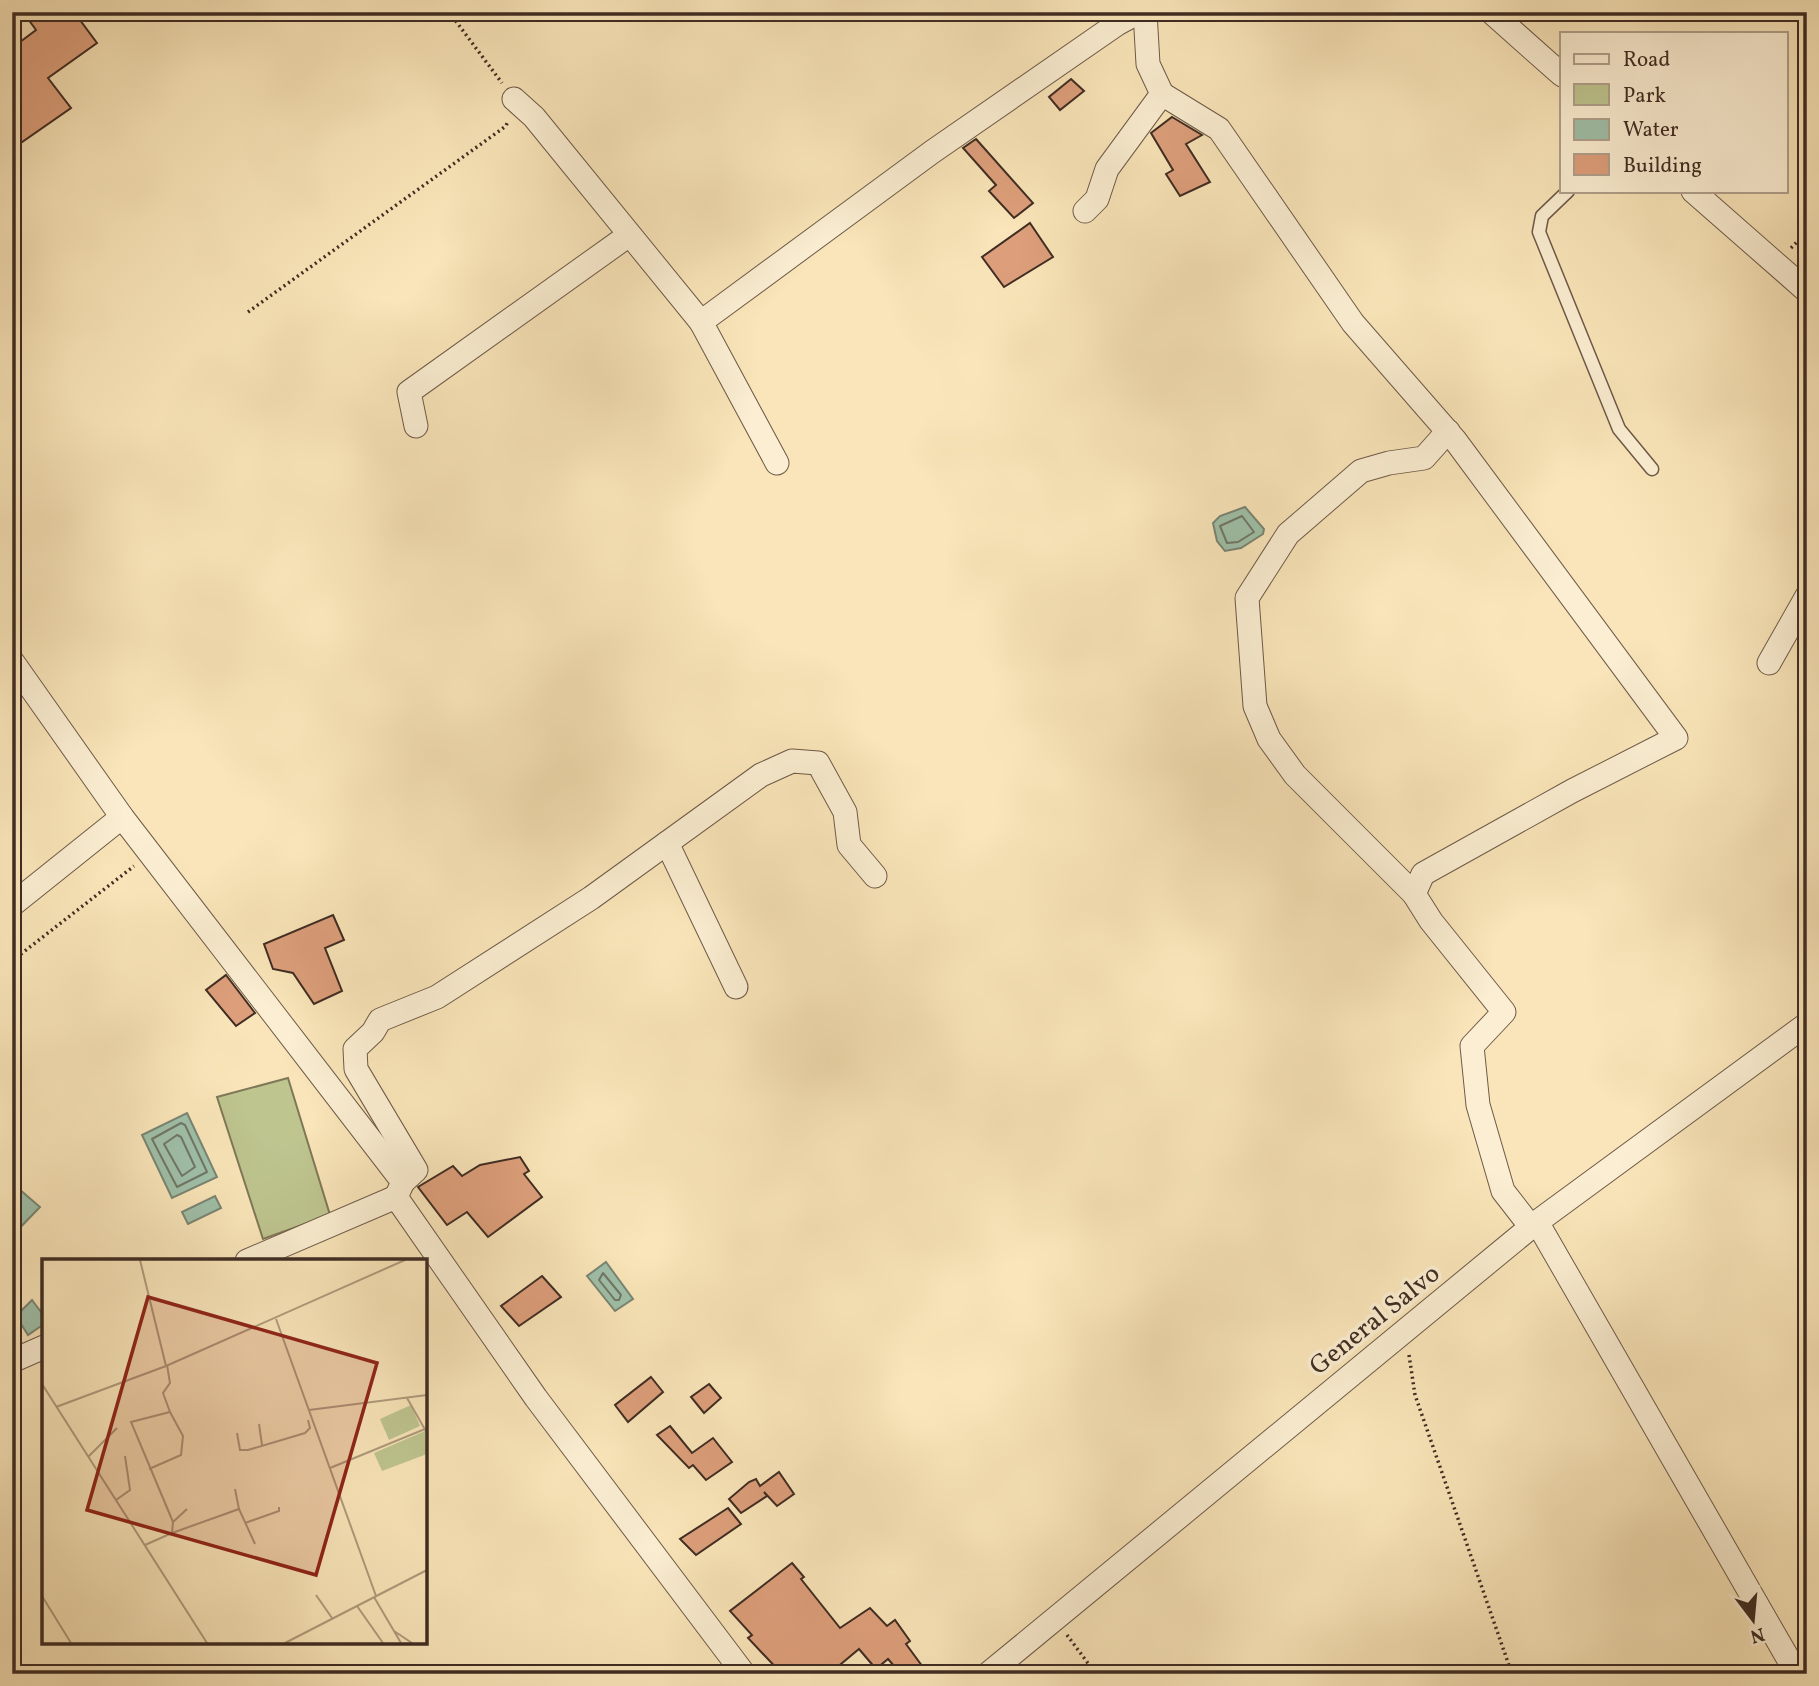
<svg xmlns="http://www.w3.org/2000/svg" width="1819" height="1686" font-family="Vollkorn,serif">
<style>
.green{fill:#bec58f;stroke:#7e7859;stroke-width:2}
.water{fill:#9fc0a9;stroke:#798573;stroke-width:2}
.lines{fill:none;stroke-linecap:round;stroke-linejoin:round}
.shore{stroke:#6f7666;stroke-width:2}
.building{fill:#dd9f7b;stroke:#3f2c23;stroke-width:2}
.lane-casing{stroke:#6e5a48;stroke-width:15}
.street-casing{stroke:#6e5a48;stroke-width:25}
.path{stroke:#3f2c23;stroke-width:3.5;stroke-dasharray:2 3.5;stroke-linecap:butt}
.lane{stroke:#fbeed2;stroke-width:12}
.street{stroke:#fbeed2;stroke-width:23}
.labels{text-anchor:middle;stroke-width:7;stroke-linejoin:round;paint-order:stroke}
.street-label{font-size:26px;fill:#3f2c23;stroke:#fbeed2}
.inset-road{fill:none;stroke:#af9b7d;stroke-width:2}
.view{fill:#8f2418;fill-opacity:0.15;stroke:#8f2418;stroke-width:3.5}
.inset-edge{fill:none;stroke:#3f2c23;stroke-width:3.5}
</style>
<rect width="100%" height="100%" fill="#f9e5b9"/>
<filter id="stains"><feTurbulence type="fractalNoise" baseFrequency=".00286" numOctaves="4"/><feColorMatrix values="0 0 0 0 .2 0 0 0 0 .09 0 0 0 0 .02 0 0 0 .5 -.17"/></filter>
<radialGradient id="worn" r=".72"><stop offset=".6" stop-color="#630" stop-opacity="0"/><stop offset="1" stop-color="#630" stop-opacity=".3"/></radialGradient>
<polygon class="green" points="288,1078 330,1215 263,1239 217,1097"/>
<g class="water">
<polygon points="1245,507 1264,529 1263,534 1241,548 1225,551 1217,541 1213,523 1220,516"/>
<polygon points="187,1113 217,1177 172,1198 142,1135"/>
<polygon points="19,1189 40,1207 12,1236 12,1196"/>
<polygon points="215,1196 221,1208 188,1224 182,1212"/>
<polygon points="606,1262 633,1299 615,1311 587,1276"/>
<polygon points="32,1300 44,1316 44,1324 28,1335 16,1316"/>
</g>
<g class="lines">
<g class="shore">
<polygon points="1242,516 1254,532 1238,542 1227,543 1220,526"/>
<polygon points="181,1123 185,1125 207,1172 177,1187 152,1139"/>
<polygon points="177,1135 181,1137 195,1167 182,1176 164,1144"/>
<polygon points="603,1273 621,1295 619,1300 615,1300 599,1280"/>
</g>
</g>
<g class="building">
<polygon points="23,12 74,12 97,43 48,78 71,108 12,149 12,48 36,30"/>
<polygon points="1071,79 1084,91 1060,110 1049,97"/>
<polygon points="1172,117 1202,135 1186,144 1210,182 1180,196 1166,174 1173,170 1151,133"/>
<polygon points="976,139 1033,203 1014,218 989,191 996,185 963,148"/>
<polygon points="1030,223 1053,257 1004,287 982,257"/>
<polygon points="333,915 344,940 325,948 342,991 314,1004 293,973 273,969 264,944"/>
<polygon points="226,975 255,1013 236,1026 206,990"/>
<polygon points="520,1157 529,1171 524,1174 542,1197 488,1237 467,1212 447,1225 418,1187 453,1166 462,1176 480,1165"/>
<polygon points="542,1276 561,1297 519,1326 501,1306"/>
<polygon points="651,1377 663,1392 628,1422 615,1405"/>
<polygon points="709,1384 721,1398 704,1413 691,1397"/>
<polygon points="670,1426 692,1453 713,1438 732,1462 706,1480 693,1465 689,1468 657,1435"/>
<polygon points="779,1472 794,1494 777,1506 764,1492 767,1496 741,1513 729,1499 749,1482 756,1479 760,1486"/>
<polygon points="728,1508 741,1524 696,1555 680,1539"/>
<polygon points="792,1563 804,1577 801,1579 840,1628 870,1608 887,1626 895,1620 910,1641 906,1644 928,1674 901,1674 888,1659 876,1669 859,1649 829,1674 782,1674 748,1638 752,1635 730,1611"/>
</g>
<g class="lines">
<g class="lane-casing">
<polyline id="lane" points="1568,191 1542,216 1539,232 1619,429 1652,469"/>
</g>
<g class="street-casing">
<g id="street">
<polyline points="1491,12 1562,75"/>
<polyline points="1162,94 1219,129 1353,323 1455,440 1676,738 1572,791 1423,874 1414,894 1431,921 1504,1012 1472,1046 1478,1105 1503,1191 1531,1227"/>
<polyline points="514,99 534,117 701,322"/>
<polyline points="1693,191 1807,291"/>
<polyline points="1085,211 1097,199 1107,169 1162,94 1148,64 1145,12"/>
<polyline points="416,426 409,392 629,235"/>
<polyline points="777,463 701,322 932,152 1117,24 1139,12"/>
<polyline points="12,661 122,817 403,1182 396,1197 536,1398 744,1674"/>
<polyline points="1769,663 1807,596"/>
<polyline points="667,843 736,987"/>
<polyline points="1414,894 1295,775 1269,739 1255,706 1247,598 1288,534 1361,471 1389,463 1424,458 1448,431"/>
<polyline points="12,905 122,817"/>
<polyline points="403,1182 416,1170 356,1069 355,1049 373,1032 380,1020 437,997 591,898 761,775 792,761 818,763 845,812 849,845 875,876"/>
<polyline points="1537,1222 1797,1674"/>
<polyline points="247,1261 396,1197"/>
<polyline points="12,1361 44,1347"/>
<polyline points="988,1674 1537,1222 1807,1024"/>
</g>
</g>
<g class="path">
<polyline points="449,12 502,83"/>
<polyline points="1791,248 1807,232"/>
<polyline points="248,312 506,126 508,121"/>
<polyline points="12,961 134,866"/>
<polyline points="1409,1355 1415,1395 1512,1674"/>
<polyline points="1067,1635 1096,1674"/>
</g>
<use href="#lane" class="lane"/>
<use href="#street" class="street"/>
</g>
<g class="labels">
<g class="street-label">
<text transform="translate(1374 1319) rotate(-39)" y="9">General Salvo</text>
</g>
</g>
<g transform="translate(42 1259)">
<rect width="385" height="385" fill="#f9e5b9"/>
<path d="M369,146l9,21 -31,14 -9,-21zM383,172l2,23 -45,17 -8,-18z" fill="#bec58f"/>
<path class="inset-road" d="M98,1l26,106M234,60l100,277M125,106l3,18 -7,10 7,19 -39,10 42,100M0,125l165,259M365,139l20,35M14,148l110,-41 239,-106M267,151l118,-15M217,165l3,21M195,174l3,17h8l57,-17 5,-5 -2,-8M46,198l29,-29M288,209l95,-39M107,210l32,-14 2,-19 -13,-24M74,241l14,-10 -5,-34M197,250l16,35M203,264l34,-12v-4M130,274l67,-24 -4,-20M103,286l27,-12 1,-11 14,-13M274,336l16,23M0,337l29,47M332,338l27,46M315,347l26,37M352,372l18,12M243,384l142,-73"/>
<path class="view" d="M106,38l229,66 -61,212 -229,-65z"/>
<rect width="385" height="385" class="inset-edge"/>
</g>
<rect width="1819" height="1686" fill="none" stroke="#f9e5b9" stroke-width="42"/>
<rect x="14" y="14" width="1791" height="1658" fill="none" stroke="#3f2c23" stroke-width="3.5"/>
<rect x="21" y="21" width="1777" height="1644" fill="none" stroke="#3f2c23" stroke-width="2"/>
<rect x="1560" y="32" width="228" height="161" fill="#fbeed2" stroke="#b0a08c" stroke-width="2"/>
<rect x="1574" y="54" width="35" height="10" fill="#fbeed2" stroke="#b0a08c" stroke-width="2"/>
<text x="1623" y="66" font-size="21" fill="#3f2c23">Road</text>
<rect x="1574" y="84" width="35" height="21" fill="#bec58f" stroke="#b0a08c" stroke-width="2"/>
<text x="1623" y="102" font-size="21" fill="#3f2c23">Park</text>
<rect x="1574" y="119" width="35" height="21" fill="#9fc0a9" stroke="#b0a08c" stroke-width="2"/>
<text x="1623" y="136" font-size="21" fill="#3f2c23">Water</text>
<rect x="1574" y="154" width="35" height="21" fill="#dd9f7b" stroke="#b0a08c" stroke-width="2"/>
<text x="1623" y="172" font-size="21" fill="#3f2c23">Building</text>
<g transform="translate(1753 1620) rotate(164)" stroke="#fbeed2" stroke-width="5" paint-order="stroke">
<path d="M0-5L12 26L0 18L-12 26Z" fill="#3f2c23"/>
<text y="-10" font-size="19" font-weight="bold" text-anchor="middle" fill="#3f2c23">N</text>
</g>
<rect width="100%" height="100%" filter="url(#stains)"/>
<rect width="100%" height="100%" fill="url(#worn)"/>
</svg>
